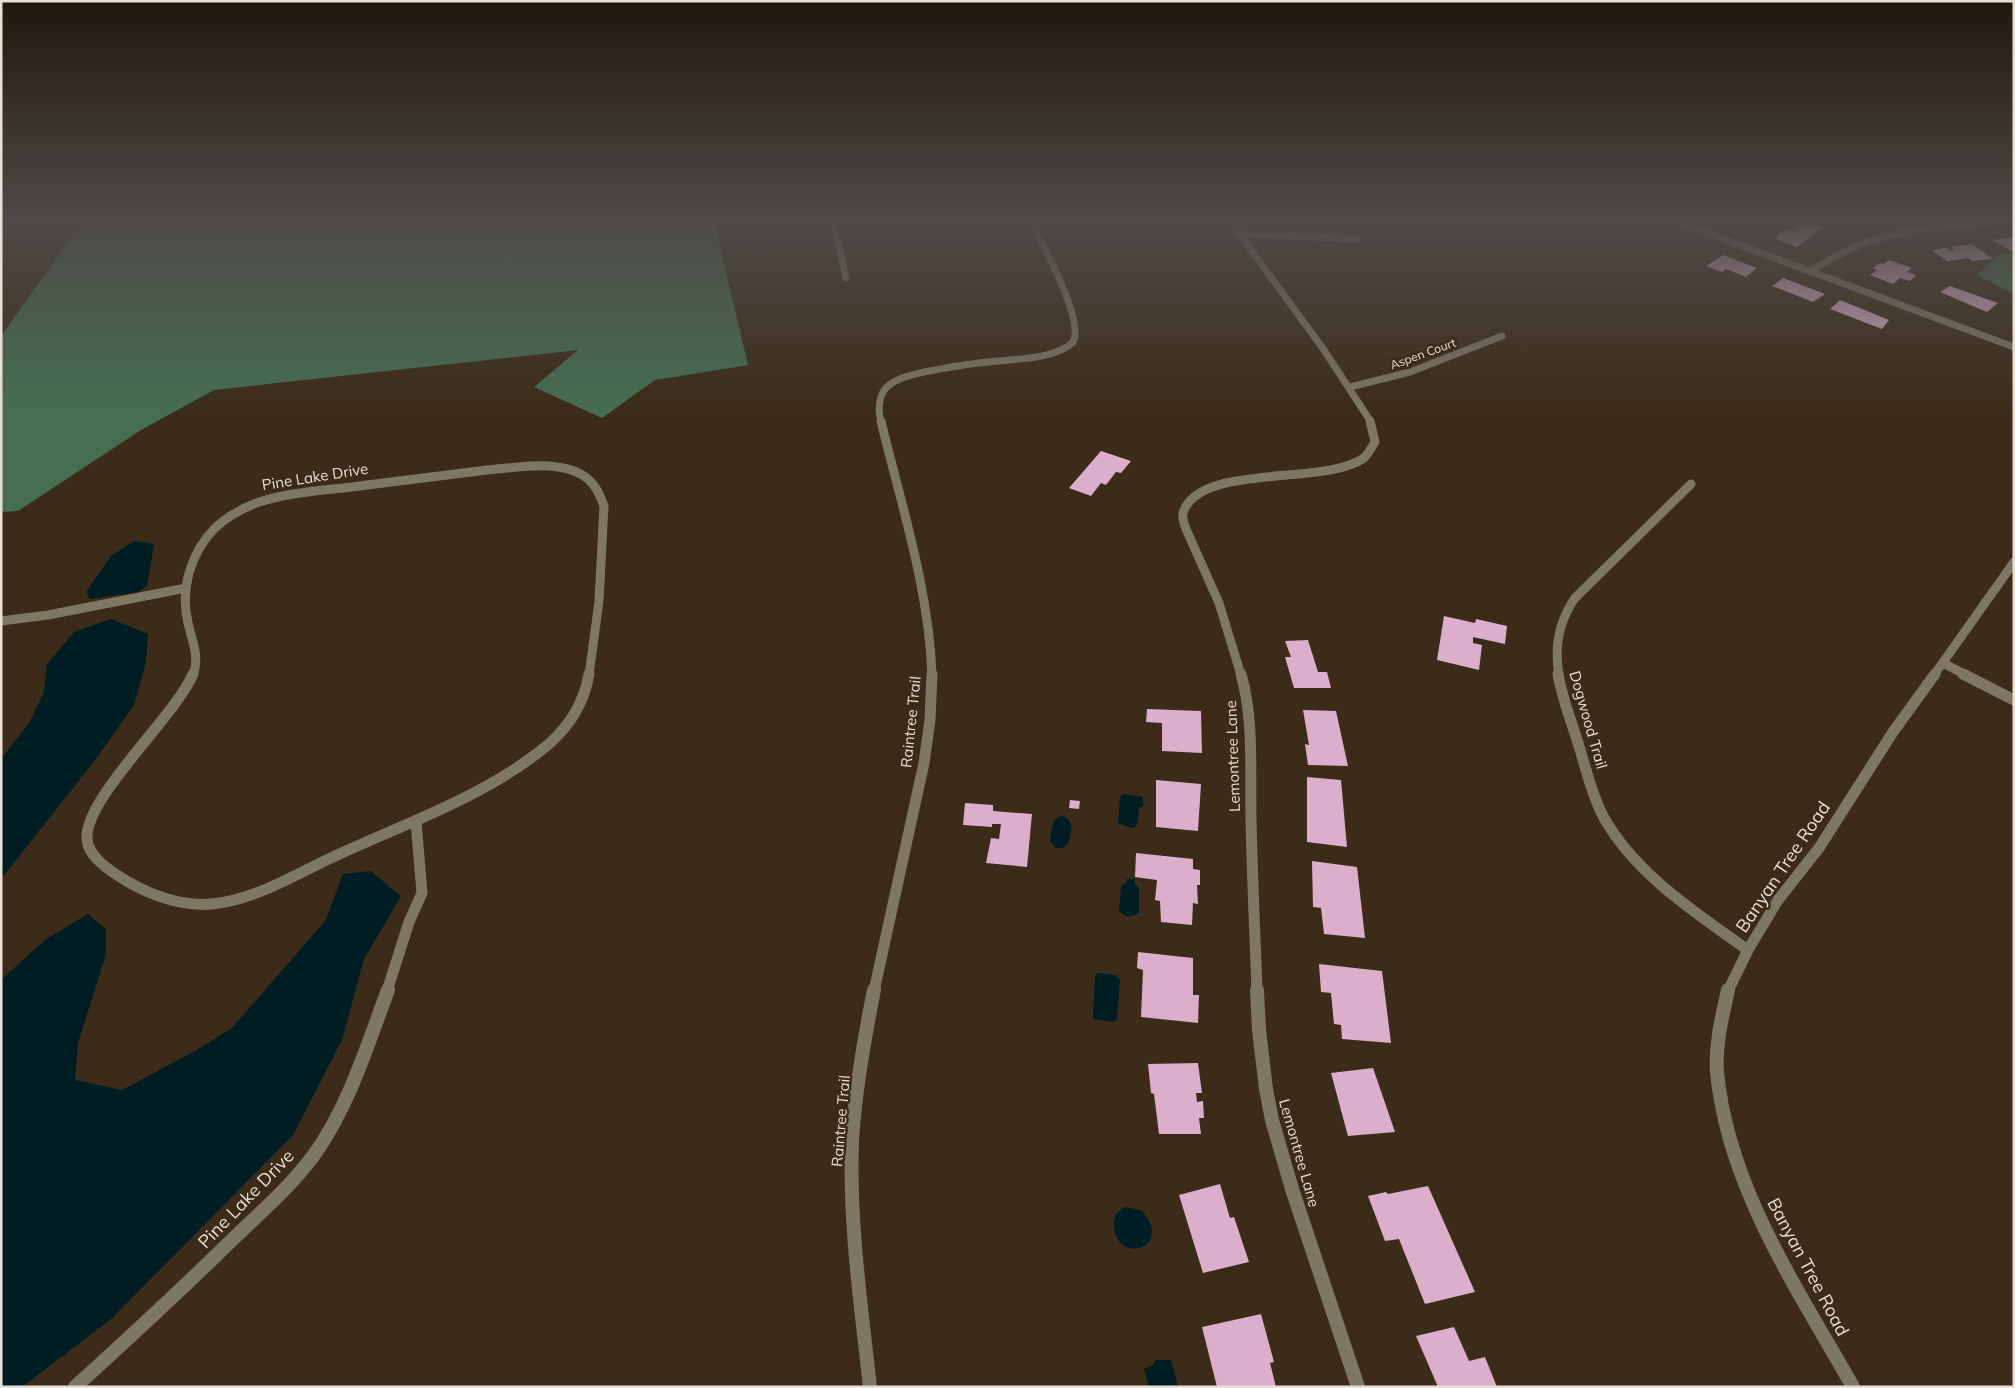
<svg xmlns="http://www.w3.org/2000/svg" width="2015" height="1388" font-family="Mulish,sans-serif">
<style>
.forest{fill:#456e51}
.water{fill:#001d24}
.building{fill:#dbafcb}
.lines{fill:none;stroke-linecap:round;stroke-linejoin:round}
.minor-far3{stroke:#7e7764;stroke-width:7}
.minor-far2{stroke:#7e7764;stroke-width:9}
.minor-far1{stroke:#7e7764;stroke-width:11}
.minor{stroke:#7e7764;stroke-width:14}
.labels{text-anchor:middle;stroke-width:5;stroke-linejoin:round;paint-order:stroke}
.far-street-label{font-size:12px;fill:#e9dfd4;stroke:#3b2b18}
.street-label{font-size:15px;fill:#e9dfd4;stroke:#3b2b18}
.near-street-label{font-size:18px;fill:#e9dfd4;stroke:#3b2b18}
</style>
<rect width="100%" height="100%" fill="#3b2b18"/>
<g class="forest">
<polygon points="83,221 712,221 717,234 748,365 655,380 602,418 534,387 578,350 214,390 141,430 18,511 1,512 1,336"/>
<polygon points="2001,253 2014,254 2014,294 1977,275"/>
</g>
<g class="water">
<polygon points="134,541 154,544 147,586 138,592 90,599 86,592 111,556"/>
<polygon points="111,619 148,634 146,662 134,705 96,759 1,879 1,759 29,723 44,692 47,664 74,632"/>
<polygon points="1124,794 1143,797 1143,806 1139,808 1137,825 1132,828 1118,823 1120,797"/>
<path d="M1062,816c14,5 9,17 6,28l-6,4h-6l-6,-7c2,-10 1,-23 12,-25z"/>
<polygon points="371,871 401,896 364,959 342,1040 293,1135 111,1319 22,1387 1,1387 1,980 45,940 88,914 106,929 106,954 78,1043 75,1080 122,1090 195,1051 232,1028 326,920 343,874"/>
<path d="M1126,879h9v5l4,4v25c-8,4 -13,5 -20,-2l2,-25 6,-4z"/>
<polygon points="1098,973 1116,975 1120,980 1117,1019 1114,1022 1093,1019 1095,976"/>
<path d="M1125,1207l16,3c35,37 -24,57 -27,16 -1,-9 4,-15 11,-19z"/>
<polygon points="1156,1360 1171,1360 1178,1387 1149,1387 1144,1369 1152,1366"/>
</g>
<g class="building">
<polygon points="1803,221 1823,227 1797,247 1774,238 1786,229 1790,231"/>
<polygon points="2014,237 2014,251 2011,251 1993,240"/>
<polygon points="1971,244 1994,259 1972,261 1968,258 1947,261 1931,250 1946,248 1951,251 1955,250 1950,247"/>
<polygon points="1723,255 1757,268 1746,277 1726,269 1722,272 1706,266"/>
<polygon points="1889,260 1912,268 1907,272 1916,275 1910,281 1900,278 1893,284 1870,275 1877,270 1873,268 1880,263 1884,264"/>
<polygon points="1783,278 1825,294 1813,302 1772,286"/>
<polygon points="1950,286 1998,303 1987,312 1940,292"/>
<polygon points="1840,300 1889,320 1882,329 1830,309"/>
<polygon points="1101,451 1131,461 1121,473 1116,472 1106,485 1101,483 1091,496 1069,488"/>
<polygon points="1444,616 1475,623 1476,619 1507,626 1505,644 1473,637 1473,643 1482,645 1479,670 1437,660"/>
<polygon points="1308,640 1318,672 1327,672 1331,688 1294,688 1285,657 1291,657 1285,641"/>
<polygon points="1147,709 1201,711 1202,753 1162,751 1162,723 1146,722"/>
<polygon points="1303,710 1336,711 1348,766 1308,765 1305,744 1309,745"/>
<polygon points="1307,777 1341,780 1347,847 1307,842"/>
<polygon points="1156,780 1201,784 1198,831 1156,827"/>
<polygon points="1070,800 1080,801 1079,809 1069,808"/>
<polygon points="965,803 993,805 993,811 1032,814 1027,867 986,863 991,838 999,839 1001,824 992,824 992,827 963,825"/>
<polygon points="1136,853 1193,859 1193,869 1200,870 1200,885 1197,885 1198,904 1193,903 1192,925 1161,922 1160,901 1155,900 1157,880 1135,877"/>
<polygon points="1312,861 1357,867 1365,938 1324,934 1321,908 1313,907"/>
<polygon points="1138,952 1193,958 1193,995 1199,995 1198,1023 1141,1017 1143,970 1137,968"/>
<polygon points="1319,964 1382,971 1391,1043 1342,1039 1341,1025 1334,1024 1331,993 1321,992"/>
<polygon points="1198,1063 1202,1093 1196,1093 1197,1102 1203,1101 1204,1118 1199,1118 1201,1134 1159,1134 1154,1094 1151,1093 1148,1064"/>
<polygon points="1373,1068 1395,1132 1348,1136 1331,1073"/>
<polygon points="1220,1184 1230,1218 1234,1217 1249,1262 1203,1273 1179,1195"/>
<polygon points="1428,1186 1475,1292 1425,1304 1399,1239 1385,1241 1368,1196 1386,1192 1388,1194"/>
<polygon points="1261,1314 1274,1362 1270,1363 1276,1387 1217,1387 1202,1327"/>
<polygon points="1454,1327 1469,1361 1485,1357 1497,1387 1438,1387 1416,1336"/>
</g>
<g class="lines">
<g class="minor-far3">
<polyline points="833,221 846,278"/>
<polyline points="1230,221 1324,350 1371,422"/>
<polyline points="1675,221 2014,347"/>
<polyline points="1,223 3,221"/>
<polyline points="1240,234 1358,239"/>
<path d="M1811,271c16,-10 33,-20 51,-27 43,-16 90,-18 135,-23"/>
<polyline points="1350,387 1410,372 1502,336"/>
<path d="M881,422c-3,-10 -3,-28 7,-36 9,-8 24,-11 36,-14 21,-4 42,-8 64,-10 24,-3 67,-2 85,-20 12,-21 -31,-99 -42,-121"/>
</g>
<g class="minor-far2">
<path d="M881,421c20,83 48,168 51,254"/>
<polyline points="1,621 48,615 186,588"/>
<polyline points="1943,663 1966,675"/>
<path d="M193,675c7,-18 -1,-34 -5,-52 -8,-33 2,-69 26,-94 12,-12 29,-21 45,-27 35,-11 73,-12 108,-17 40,-5 80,-10 120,-15 27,-2 60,-9 87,1 17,6 24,18 30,35l-5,95 -10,74"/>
<path d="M1241,675l-22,-72 -33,-74c-2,-5 -5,-13 -2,-19 21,-47 140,-24 180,-52 4,-4 8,-11 11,-16l-5,-21"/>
<path d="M1559,675c-5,-28 0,-54 16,-77l116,-114"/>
<polyline points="1934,675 2014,562"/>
</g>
<g class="minor-far1">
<path d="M193,674c-18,43 -109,124 -106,165 1,16 18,28 30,36 27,18 62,32 95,29 43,-4 82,-29 121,-47 62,-29 128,-52 185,-90 14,-10 30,-20 41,-33 17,-18 26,-37 30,-60"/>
<path d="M1241,674c13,45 9,96 10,143 1,58 4,116 6,174"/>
<path d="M1558,674c4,24 13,46 20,69 8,25 13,50 25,73 31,57 93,97 145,134"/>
<polyline points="1963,674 2014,700"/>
<polyline points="387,991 409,922 422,893 416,822"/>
<polyline points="874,991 924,763 930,720 932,674"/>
<polyline points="1728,991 1748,950 1778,900 1819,848 1893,732 1935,674"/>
</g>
<g class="minor">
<polyline points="1257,990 1259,1030 1266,1089 1272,1120 1292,1189 1358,1387"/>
<path d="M1728,990c-6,27 -13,55 -11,82 11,116 81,217 136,315"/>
<path d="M75,1387c54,-49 108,-99 160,-150 27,-26 56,-51 79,-82 35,-49 53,-109 74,-165"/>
<path d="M870,1387c-9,-82 -21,-164 -18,-246 3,-51 12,-101 22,-151"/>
</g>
</g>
<linearGradient id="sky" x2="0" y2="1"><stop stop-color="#20180d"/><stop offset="0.53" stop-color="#4f4a48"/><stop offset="1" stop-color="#4f4a48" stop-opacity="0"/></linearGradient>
<rect width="2015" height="415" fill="url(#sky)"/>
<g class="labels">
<g class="far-street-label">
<text transform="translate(1423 354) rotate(-20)" y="4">Aspen Court</text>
</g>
<g class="street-label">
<text transform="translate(315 477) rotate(-9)" y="5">Pine Lake Drive</text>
<text transform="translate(1588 720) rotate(74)" y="5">Dogwood Trail</text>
<text transform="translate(911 722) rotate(-84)" y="5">Raintree Trail</text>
<text transform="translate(1233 756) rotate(-92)" y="5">Lemontree Lane</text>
<text transform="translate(841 1121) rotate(-85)" y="5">Raintree Trail</text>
<text transform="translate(1299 1153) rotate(74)" y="5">Lemontree Lane</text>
</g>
<g class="near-street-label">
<text transform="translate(1783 867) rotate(-56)" y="6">Banyan Tree Road</text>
<text transform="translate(246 1199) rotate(-46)" y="6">Pine Lake Drive</text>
<text transform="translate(1808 1267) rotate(62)" y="6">Banyan Tree Road</text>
</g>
</g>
<rect width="2015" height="1388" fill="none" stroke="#e9dfd4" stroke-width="5"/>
</svg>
